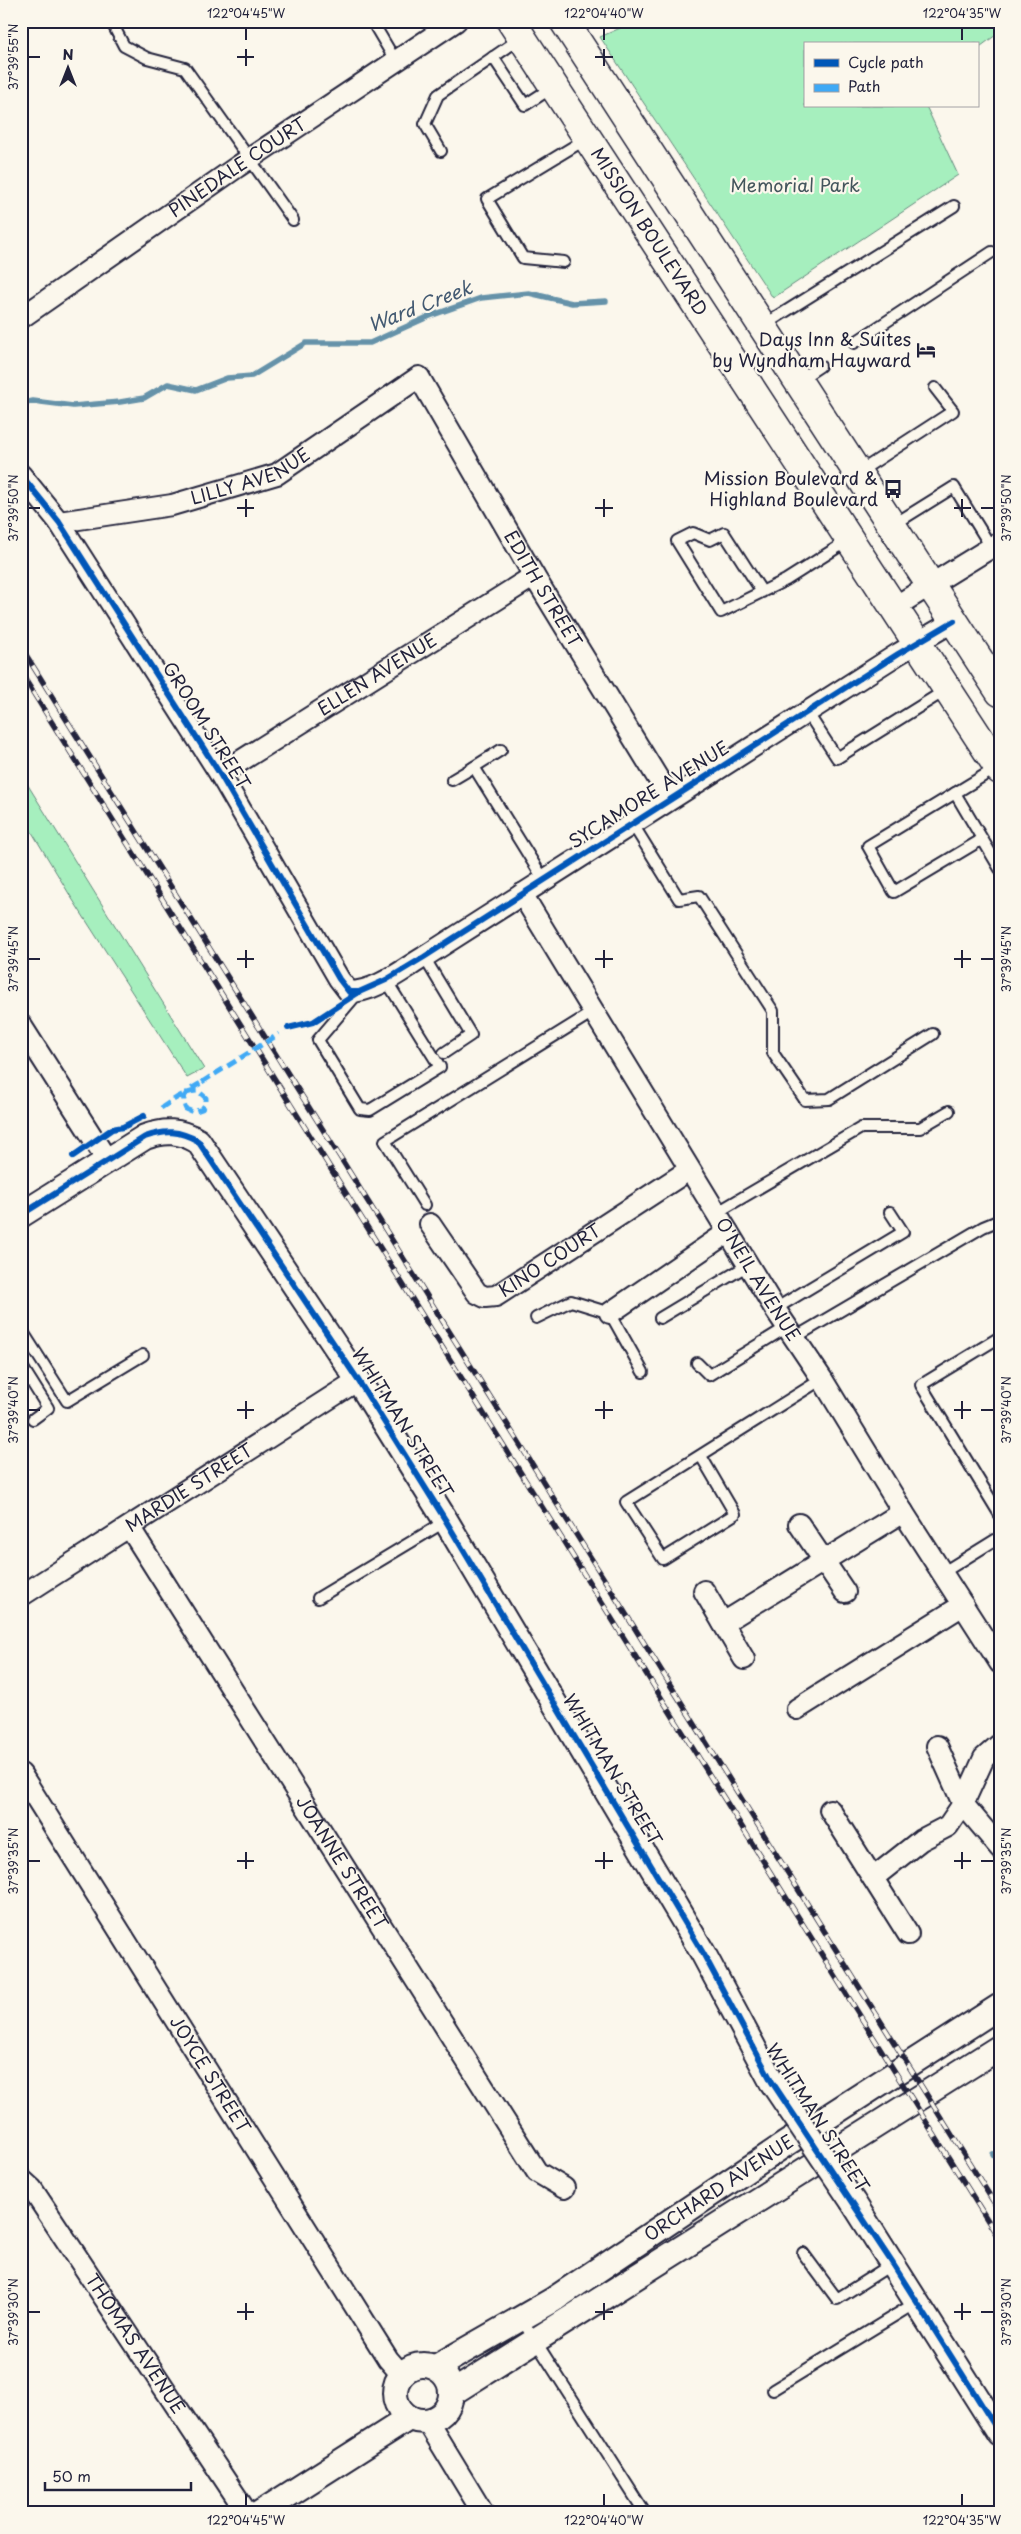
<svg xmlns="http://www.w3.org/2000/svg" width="1021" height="2534" font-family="'Playpen Sans',sans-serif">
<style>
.green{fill:#a6efbe;stroke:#64887c}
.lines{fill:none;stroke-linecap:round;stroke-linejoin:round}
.stream{stroke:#6592a9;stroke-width:5.5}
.service-casing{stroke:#22223b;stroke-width:14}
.minor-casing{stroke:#22223b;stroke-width:24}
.tertiary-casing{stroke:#22223b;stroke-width:28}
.primary-casing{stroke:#22223b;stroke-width:31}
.service{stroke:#fbf7ec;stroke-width:10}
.minor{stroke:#fbf7ec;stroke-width:20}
.tertiary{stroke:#fbf7ec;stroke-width:24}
.primary{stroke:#fbf7ec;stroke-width:28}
.rail-casing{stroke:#22223b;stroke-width:5.5}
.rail{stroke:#fbf7ec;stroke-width:4;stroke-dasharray:11;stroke-linecap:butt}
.tertiary-bridge-casing{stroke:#22223b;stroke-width:28;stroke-linecap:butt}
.tertiary-bridge{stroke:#fbf7ec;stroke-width:24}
.quiet{stroke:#3fa9f5;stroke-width:5;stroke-dasharray:10 5;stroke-linecap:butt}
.cycleway-casing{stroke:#fbf7ec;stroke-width:9}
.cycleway{stroke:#0057b8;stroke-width:6}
.ticks{fill:none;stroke:#22223b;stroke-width:2}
.labels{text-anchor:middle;stroke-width:4.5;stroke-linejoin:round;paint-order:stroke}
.street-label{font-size:18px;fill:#22223b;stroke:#fbf7ec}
.park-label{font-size:18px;fill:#43555c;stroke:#fbf7ec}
.poi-label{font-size:18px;fill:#22223b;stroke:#fbf7ec;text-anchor:end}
.water-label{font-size:19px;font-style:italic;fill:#435a72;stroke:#fbf7ec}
.neatline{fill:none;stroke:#22223b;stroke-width:2}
.ticks-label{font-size:12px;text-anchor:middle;fill:#22223b}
</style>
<rect width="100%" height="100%" fill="#fbf7ec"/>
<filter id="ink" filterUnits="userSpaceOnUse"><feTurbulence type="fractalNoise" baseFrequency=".02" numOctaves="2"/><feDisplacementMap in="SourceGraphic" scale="10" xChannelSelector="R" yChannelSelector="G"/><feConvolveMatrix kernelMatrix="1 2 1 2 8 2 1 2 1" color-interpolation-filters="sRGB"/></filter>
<g filter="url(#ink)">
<g class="green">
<polygon points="636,21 1000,21 1000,32 977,49 977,44 805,44 805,106 926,106 958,175 773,298 600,37"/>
<polygon points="21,774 204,1069 187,1078 71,897 21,814"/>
</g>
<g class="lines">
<g class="stream">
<polyline points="21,404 33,401 73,406 120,402 144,398 168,384 196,390 227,378 252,376 306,343 370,343 430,316 481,298 529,293 572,303 606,301"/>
<polyline points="993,2154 1000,2164"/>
</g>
<g class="service-casing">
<g id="service">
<polyline points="111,21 124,46 147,58 185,68 293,220"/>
<polyline points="372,21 395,60"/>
<polyline points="493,57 525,105 553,87"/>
<polyline points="441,151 425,124 438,95 521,38"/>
<polyline points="564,262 523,258 487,199 586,139"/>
<polyline points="764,325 954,206"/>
<polyline points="854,343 992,252"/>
<polyline points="799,380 820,366"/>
<polyline points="859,472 953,411 935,388"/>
<polyline points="893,525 954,487 991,547"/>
<polyline points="762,592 724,533 710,540 693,533 677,541 721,612 786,580 849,540"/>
<polyline points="807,712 837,758 946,690"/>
<polyline points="474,767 501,750"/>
<polyline points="452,780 474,767 544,880"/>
<polyline points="955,793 1000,869"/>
<polyline points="632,823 679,899 699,896 773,1011 773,1053 805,1100 829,1099 933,1034"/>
<polyline points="981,840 894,892 868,846 998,767"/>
<polyline points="424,957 471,1035 444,1053"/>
<polyline points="358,993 318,1040 360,1109 370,1110 440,1067 386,980"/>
<polyline points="425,1205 385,1141 593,1012"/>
<polyline points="716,1213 861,1128 920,1128 949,1111"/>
<polyline points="775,1309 903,1232 890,1212"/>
<polyline points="536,1318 571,1301 610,1313 643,1372"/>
<polyline points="660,1318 748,1265"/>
<polyline points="21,1329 67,1401 143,1355"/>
<polyline points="1000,1337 921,1385 1000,1515"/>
<polyline points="794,1338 983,1227 1000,1220"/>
<polyline points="697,1363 709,1375 787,1327"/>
<polyline points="21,1365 48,1408 33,1419"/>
<polyline points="701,1456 735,1514 663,1559 626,1502 822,1379"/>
<polyline points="942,1573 1000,1537"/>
<polyline points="318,1598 446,1521"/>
<polyline points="803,2253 837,2299 892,2264"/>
<polyline points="522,2320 645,2513"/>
<polyline points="773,2390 917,2302"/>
</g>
</g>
<g class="minor-casing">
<g id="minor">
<path id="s1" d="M21,318l216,-151 219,-146"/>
<path d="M21,475l38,47 161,252 119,205 10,13c27,0 53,-22 75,-35l474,-303 56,-33"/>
<path id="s2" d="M59,522l113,-17 105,-31 142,-97 115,199 136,222"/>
<polyline points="893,608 1000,542"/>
<path id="s3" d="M220,774l314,-198"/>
<path id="s4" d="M522,894l253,415 47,70 81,133 97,151"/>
<polyline points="21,1025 107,1160"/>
<path id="s5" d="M430,1224l47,69 8,4 11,-1 193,-126"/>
<polyline points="610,1313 728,1232"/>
<polyline points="799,1524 845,1592"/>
<path id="s6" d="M130,1528l407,644 27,16"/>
<polyline points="704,1591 744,1659"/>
<path id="s7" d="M21,1596l337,-216"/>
<polyline points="723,1623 903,1512"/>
<polyline points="797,1709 963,1605"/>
<polyline points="937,1746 963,1804 1000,1848"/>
<path id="s8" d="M21,1774l367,585 13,15"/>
<polyline points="830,1810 908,1934"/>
<polyline points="873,1878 921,1840 948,1826 963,1804 984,1758 1000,1744"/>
<path id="s9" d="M21,2179l11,10 215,324"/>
<polyline points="427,2421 483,2513"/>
</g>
</g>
<g class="tertiary-casing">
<g id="tertiary">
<path d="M21,1215l124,-78c20,-7 34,-7 53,4l160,239 88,141 257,432 69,129"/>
<polyline points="853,2202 1000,2434"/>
<circle cx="423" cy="2393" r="28"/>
<path id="s10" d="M436,2367l117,-67 231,-155 216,-139"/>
<polyline points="452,2393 1000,2047"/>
<polyline points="260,2513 409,2418"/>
</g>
</g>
<g class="primary-casing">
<g id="primary">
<path id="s11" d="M511,21l489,749"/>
<polyline points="564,21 1000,692"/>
</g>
</g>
<use href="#service" class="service"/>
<use href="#minor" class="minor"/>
<use href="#tertiary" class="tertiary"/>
<use href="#primary" class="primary"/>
<g class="rail-casing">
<g id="rail">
<polyline points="21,647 1000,2212"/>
<polyline points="21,673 1000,2240"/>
</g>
</g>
<use href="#rail" class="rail"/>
<g class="tertiary-bridge-casing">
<polyline id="tertiary-bridge" points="772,2082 853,2202"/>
</g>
<use href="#tertiary-bridge" class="tertiary-bridge"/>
<g class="quiet">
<polyline points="202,1082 279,1034"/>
<path d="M161,1108c11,-7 23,-17 37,-17l8,7v5l-4,6 -9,3 -7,-3c-8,-15 6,-21 17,-27"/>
</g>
<g class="cycleway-casing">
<g id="cycleway">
<polyline points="21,475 59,522 220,774 339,979 349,992 359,992"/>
<polyline points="288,1028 313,1022 359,992 386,980 424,957 898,654 954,621"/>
<polyline points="73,1156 112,1129 123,1127 144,1116"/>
<path d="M21,1215l124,-78c20,-7 34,-7 53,4l160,239 88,141 257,432 69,129 121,182 107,170"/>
</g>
</g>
<use href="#cycleway" class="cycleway"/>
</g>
</g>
<path class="ticks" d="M246,28v12M604,28v12M962,28v12M246,49v17M604,49v17M28,57h12M237,57h17M595,57h18M246,499v18M604,499v18M962,499v18M28,508h12M237,508h17M595,508h18M954,508h17M981,508h13M246,950v18M604,950v18M962,950v18M28,959h12M237,959h17M595,959h18M954,959h17M981,959h13M246,1401v18M604,1401v18M962,1401v18M28,1410h12M237,1410h17M595,1410h18M954,1410h17M981,1410h13M246,1852v17M604,1852v17M962,1852v17M28,1861h12M237,1861h17M595,1861h18M954,1861h17M981,1861h13M246,2303v17M604,2303v17M962,2303v17M28,2312h12M237,2312h17M595,2312h18M954,2312h17M981,2312h13M246,2494v12M604,2494v12M962,2494v12"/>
<defs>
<g id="hotel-bare" transform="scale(1.5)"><path d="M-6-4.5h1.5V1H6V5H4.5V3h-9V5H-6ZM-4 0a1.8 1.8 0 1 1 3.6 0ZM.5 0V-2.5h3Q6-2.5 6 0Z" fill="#22223b" stroke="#fbf7ec" stroke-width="2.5" paint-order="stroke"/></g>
<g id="bus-bare" transform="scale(1.5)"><path d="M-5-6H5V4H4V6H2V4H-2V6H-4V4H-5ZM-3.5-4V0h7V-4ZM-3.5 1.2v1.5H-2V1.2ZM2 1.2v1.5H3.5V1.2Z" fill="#22223b" stroke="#fbf7ec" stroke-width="2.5" paint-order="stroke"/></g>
</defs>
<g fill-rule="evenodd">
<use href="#hotel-bare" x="926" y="350"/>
<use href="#bus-bare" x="893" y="489"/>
</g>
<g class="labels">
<g class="street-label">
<text dy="6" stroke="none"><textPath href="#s1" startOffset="264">PINEDALE COURT</textPath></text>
<text dy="6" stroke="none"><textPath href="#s11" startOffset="252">MISSION BOULEVARD</textPath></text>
<text dy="6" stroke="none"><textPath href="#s2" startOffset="198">LILLY AVENUE</textPath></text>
<text dy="6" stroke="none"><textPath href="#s2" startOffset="641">EDITH STREET</textPath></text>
<text dy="6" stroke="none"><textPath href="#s3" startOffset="186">ELLEN AVENUE</textPath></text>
<text transform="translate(206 726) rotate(58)" y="6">GROOM STREET</text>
<text transform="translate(649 795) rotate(-32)" y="6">SYCAMORE AVENUE</text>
<text dy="6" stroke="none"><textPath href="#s5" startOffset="168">KINO COURT</textPath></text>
<text dy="6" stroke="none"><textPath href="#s4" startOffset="452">O'NEIL AVENUE</textPath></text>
<text transform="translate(402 1423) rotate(58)" y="6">WHITMAN STREET</text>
<text dy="6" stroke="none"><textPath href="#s7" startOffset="200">MARDIE STREET</textPath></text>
<text transform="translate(612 1770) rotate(59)" y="6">WHITMAN STREET</text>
<text dy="6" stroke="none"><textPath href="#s6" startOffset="396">JOANNE STREET</textPath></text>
<text dy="6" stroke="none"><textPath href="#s8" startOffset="355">JOYCE STREET</textPath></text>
<text transform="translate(817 2118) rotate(57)" y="6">WHITMAN STREET</text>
<text dy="6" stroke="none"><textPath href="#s10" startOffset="335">ORCHARD AVENUE</textPath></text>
<text dy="6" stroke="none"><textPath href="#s9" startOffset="201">THOMAS AVENUE</textPath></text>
</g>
<g class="park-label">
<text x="795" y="192">Memorial Park</text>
</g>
<g class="poi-label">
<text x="911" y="346">Days Inn &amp; Suites<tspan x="911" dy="21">by Wyndham Hayward</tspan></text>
<text x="878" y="485">Mission Boulevard &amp;<tspan x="878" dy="21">Highland Boulevard</tspan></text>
</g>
<g class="water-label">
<text transform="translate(420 306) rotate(-21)" y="7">Ward Creek</text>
</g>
</g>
<rect width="1021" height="2534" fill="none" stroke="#fbf7ec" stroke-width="55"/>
<rect x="804" y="42" width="175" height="65" fill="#fbf7ec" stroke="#a4a2a5"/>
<rect x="814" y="59" width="25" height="8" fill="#0057b8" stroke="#a4a2a5"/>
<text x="848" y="68" font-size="15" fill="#22223b">Cycle path</text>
<rect x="814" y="84" width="25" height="8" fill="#3fa9f5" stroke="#a4a2a5"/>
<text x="848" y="92" font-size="15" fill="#22223b">Path</text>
<g transform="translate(68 68)" stroke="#fbf7ec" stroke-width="4" paint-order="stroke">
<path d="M0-4L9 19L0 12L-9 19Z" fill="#22223b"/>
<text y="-8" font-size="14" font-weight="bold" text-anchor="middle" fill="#22223b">N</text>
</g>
<path d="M45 2482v8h146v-8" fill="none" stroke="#22223b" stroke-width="2.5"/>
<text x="52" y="2482" font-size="15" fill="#22223b" stroke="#fbf7ec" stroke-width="4" paint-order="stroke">50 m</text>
<rect x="28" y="28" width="966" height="2478" class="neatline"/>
<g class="ticks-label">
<text x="246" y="18">122°04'45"W</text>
<text x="604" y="18">122°04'40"W</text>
<text x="962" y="18">122°04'35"W</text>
<text transform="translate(14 57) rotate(-90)" y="4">37°39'55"N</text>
<text transform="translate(14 508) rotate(-90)" y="4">37°39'50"N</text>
<text transform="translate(1007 508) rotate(-90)" y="4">37°39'50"N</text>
<text transform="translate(14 959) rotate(-90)" y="4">37°39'45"N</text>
<text transform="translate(1007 959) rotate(-90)" y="4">37°39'45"N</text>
<text transform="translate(14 1410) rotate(-90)" y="4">37°39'40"N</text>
<text transform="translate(1007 1410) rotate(-90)" y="4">37°39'40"N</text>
<text transform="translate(14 1861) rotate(-90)" y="4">37°39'35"N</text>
<text transform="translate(1007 1861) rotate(-90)" y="4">37°39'35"N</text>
<text transform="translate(14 2312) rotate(-90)" y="4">37°39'30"N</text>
<text transform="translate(1007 2312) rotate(-90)" y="4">37°39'30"N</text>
<text x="246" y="2525">122°04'45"W</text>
<text x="604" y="2525">122°04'40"W</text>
<text x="962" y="2525">122°04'35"W</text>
</g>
</svg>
